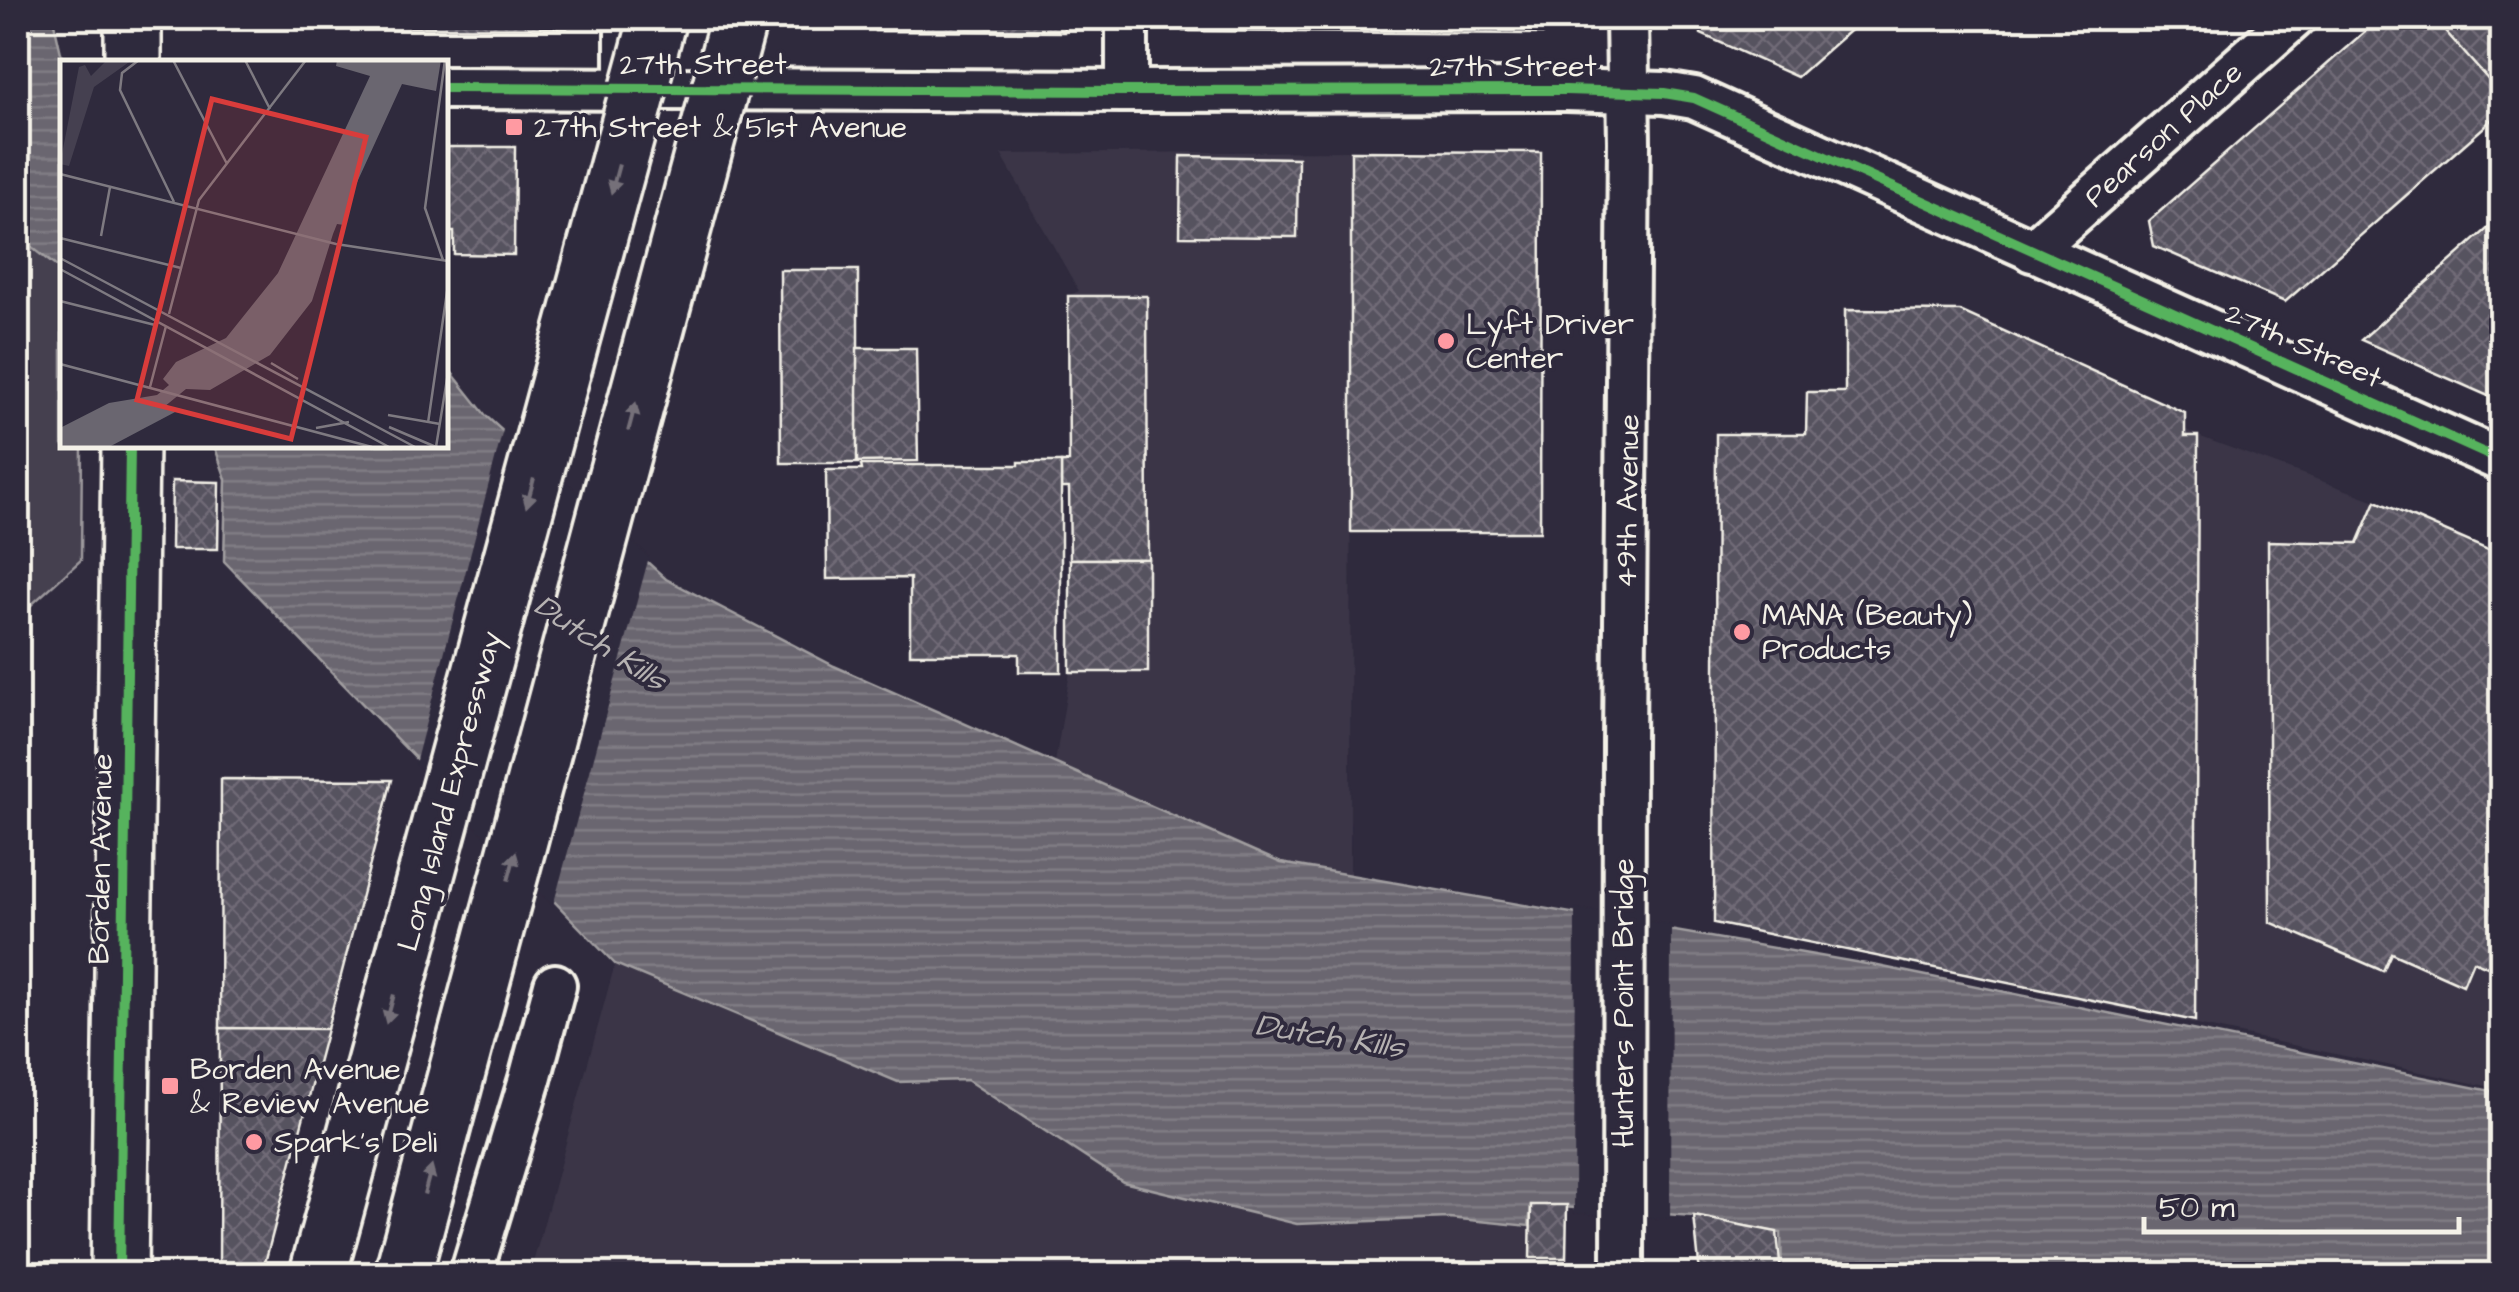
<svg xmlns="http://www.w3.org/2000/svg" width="2519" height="1292" font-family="'Architects Daughter',sans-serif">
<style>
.built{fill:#3b3647}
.green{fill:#454050;stroke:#9c989c;stroke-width:2.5}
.water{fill:url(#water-rules);stroke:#a19ea0;stroke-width:2.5}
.pier{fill:#2f2a3d}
.building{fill:url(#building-cross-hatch);stroke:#f4f1e8;stroke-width:2.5}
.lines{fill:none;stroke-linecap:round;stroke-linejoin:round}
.street-casing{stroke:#f4f1e8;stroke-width:48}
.secondary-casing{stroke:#f4f1e8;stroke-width:62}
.street{stroke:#2f2a3d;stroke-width:40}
.secondary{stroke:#2f2a3d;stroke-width:55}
.highway-bridge-casing{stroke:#f4f1e8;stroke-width:62;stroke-linecap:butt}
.highway-bridge{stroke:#2f2a3d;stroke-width:55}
.cycleway-casing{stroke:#2f2a3d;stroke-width:16}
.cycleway{stroke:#56b35d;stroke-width:10}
.oneway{fill:#747079}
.poi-dot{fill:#ff9aa2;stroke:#2f2a3d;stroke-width:4}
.labels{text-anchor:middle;stroke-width:8;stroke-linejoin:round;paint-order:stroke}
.street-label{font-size:30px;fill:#f4f1e8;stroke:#2f2a3d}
.poi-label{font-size:30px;fill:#f4f1e8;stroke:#2f2a3d;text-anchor:start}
.water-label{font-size:32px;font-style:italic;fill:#b6b2b2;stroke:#2f2a3d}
.inset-road{fill:none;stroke:#7e7a81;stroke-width:2.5}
.view{fill:#d93c3b;fill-opacity:0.15;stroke:#d93c3b;stroke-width:5}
.inset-edge{fill:none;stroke:#f4f1e8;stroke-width:5}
</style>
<defs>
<pattern id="water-rules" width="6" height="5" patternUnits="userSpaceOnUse" patternTransform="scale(2.5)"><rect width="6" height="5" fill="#6a6670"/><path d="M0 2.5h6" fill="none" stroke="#807c84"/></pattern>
<pattern id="building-cross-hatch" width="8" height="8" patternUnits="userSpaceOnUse" patternTransform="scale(2.5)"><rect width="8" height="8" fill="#56525f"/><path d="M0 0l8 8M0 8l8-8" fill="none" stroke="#6f6b76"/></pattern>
</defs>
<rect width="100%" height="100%" fill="#2f2a3d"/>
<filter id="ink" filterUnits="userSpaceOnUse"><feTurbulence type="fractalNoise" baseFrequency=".01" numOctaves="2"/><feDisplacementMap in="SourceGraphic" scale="20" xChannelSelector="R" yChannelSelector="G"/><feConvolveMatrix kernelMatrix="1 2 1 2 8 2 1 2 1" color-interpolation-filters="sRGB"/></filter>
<g filter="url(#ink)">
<g class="built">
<polygon points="1351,151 1350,875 1281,863 1055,763 1070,672 1068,296 1079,291 1001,154"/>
<polygon points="1845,310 1960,311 2198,436 2376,501 2501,556 2501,1089 1714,923 1716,434 1806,434 1807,392 1845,392"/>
<polygon points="615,964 898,1082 967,1080 1123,1182 1529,1226 1532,1274 530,1274"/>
</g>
<polygon class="green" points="18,237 62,271 62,445 82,445 81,560 18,617"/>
<g class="water">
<polygon points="18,18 53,18 63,62 62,271 18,236"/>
<polygon points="445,364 487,417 666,579 834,666 1281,863 1878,966 2501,1093 2501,1274 1782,1274 1781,1233 1694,1216 1531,1205 1529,1226 1449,1218 1297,1224 1123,1182 967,1080 898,1082 615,964 224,561 226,479 214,445 445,445"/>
</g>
<g class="pier">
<polygon points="504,426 649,557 553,906 415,764"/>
<polygon points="1575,908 1671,925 1670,1219 1574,1213"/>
</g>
<g class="building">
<polygon points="227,18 395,18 395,27 227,26"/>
<polygon points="395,18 567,18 567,28 395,27"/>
<polygon points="875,18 1064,18 1064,32 875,31"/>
<polygon points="1183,18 1543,18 1543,34 1183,31"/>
<polygon points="1700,18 1864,18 1797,77 1701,34"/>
<polygon points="2380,18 2434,18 2502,95 2502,109 2484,127 2285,302 2154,246 2149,221"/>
<polygon points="2434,18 2502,18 2502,95 2469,58"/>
<polygon points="445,147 515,147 514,255 454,254 454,232 445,232"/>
<polygon points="1351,151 1541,152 1540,532 1351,532"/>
<polygon points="1181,156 1298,158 1297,237 1180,236"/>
<polygon points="2502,216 2502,402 2361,340"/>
<polygon points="780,270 858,270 858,463 781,463"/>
<polygon points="1068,296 1147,296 1148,559 1070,559 1069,488 1061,488 1061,462 1069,462"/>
<polygon points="1845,310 1960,311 2185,413 2185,436 2198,436 2195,1021 1714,923 1716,434 1806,434 1807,392 1845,392"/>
<polygon points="857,348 916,348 918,461 857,462"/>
<polygon points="1019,462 1061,462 1061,672 1019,672 1019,654 910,654 910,578 827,579 826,470 862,470 861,465 1019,465"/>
<polygon points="172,481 219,482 218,549 171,549"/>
<polygon points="2376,501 2502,556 2502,973 2473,961 2463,985 2391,953 2383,971 2270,922 2268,541 2358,543"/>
<rect x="1070" y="559" width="78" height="113"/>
<polygon points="221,779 392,780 327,1029 220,1028"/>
<polygon points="220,1028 327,1029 262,1274 219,1274"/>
<polygon points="1531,1205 1567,1205 1566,1258 1530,1258"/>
<polygon points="1694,1216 1777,1232 1781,1274 1700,1274"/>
</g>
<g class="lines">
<g class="street-casing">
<g id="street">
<polyline points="1127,18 1127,91"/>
<polyline points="626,85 626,18"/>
<polyline points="445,88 1127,91 1566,90 1664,93 1694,98 2502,461"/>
<polyline points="2032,251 2294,18"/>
<polyline points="471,1274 530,1079 555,985"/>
<polyline points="1623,1274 1624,744 1629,142 1627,18"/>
</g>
</g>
<g class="secondary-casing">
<g id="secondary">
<polyline points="133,62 133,18"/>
<polyline points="119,1274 130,445"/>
</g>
</g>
<use href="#street" class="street"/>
<use href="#secondary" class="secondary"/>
<g class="highway-bridge-casing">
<g id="highway-bridge">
<polyline points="318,1274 658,18"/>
<polyline points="403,1274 739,18"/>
</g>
</g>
<use href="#highway-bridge" class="highway-bridge"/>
<g class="cycleway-casing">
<g id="cycleway">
<polyline points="445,88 1127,91 1566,90 1664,93 1694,98 2502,461"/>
<polyline points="119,1274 130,445"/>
</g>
</g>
<use href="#cycleway" class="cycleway"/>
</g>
<defs><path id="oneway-solid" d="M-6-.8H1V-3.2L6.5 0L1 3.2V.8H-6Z" transform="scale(2.5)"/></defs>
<g class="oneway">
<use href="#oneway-solid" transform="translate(615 179) rotate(105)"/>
<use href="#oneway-solid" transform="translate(632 417) rotate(-75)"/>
<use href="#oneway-solid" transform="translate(530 493) rotate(105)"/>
<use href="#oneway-solid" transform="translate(512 866) rotate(-75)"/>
<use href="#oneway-solid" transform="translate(390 1009) rotate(105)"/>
<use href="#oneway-solid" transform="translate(428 1180) rotate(-75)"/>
</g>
</g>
<g class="poi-dot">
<rect x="504" y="117" width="20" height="20" rx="5"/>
<circle cx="1446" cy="341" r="10"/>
<circle cx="1742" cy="632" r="10"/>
<rect x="160" y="1076" width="20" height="20" rx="5"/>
<circle cx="254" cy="1142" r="10"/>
</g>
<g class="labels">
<g class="street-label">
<text x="703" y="74">27th Street</text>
<text x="1513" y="76">27th Street</text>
<text transform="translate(2163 134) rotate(-42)" y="10">Pearson Place</text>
<text transform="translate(2304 345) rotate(24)" y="10">27th Street</text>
<text transform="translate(1627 501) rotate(-89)" y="10">49th Avenue</text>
<text transform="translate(449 791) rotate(-75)" y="10">Long Island Expressway</text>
<text transform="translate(100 859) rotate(-89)" y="10">Borden Avenue</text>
<text transform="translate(1623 1003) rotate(-90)" y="10">Hunters Point Bridge</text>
</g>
<g class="poi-label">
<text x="534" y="137">27th Street &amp; 51st Avenue</text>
<text x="1466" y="334">Lyft Driver<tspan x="1466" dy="34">Center</tspan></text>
<text x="1762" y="625">MANA (Beauty)<tspan x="1762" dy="34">Products</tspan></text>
<text x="190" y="1079">Borden Avenue<tspan x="190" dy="34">&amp; Review Avenue</tspan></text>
<text x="274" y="1152">Spark's Deli</text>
</g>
<g class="water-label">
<text transform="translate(601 642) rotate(33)" y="11">Dutch Kills</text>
<text transform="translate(1330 1035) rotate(9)" y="11">Dutch Kills</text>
</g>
</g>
<g transform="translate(60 60)">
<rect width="388" height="388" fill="#2f2a3d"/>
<path d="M47,0h25l-38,27 -25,79 -9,-2 19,-97 6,-2 6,11z" fill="#454050"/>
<path d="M277,0h104l-5,31 -34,-7 -54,118 -4,23 -7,-1 -4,10 -21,67 -42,54 -60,35 -24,-1 -22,18 13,4 -68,36h-49v-19l49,-25 48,-8 12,-10 -6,-6 13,-17 50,-24 52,-65 92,-197 -34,-10z" fill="#6a6670"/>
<path class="inset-road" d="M79,0l-17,13 -2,17 54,112M113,0l54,104M185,0l25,49M0,114l276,70 112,17M41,176l9,-49M0,178l121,30M0,198l355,189M383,200l-18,-52 20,-148M0,209l329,178M0,241l95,24M109,254l30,-114 107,-140M211,303l27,16M0,304l312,83M90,327l16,-61M328,355l52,9M368,363l20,-138M329,367l47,20M256,368l33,-6M376,387l12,-74"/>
<path class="view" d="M152,39l154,38 -75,302 -154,-39z"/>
<rect width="388" height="388" class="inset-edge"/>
</g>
<rect width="2519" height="1292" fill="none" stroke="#2f2a3d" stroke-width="60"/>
<rect x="30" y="30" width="2459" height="1232" fill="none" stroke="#f4f1e8" stroke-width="4" filter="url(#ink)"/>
<path d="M2144 1217v15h315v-15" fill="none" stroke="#f4f1e8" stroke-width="5"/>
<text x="2159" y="1217" font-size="30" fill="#f4f1e8" stroke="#2f2a3d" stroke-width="8" paint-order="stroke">50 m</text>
</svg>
